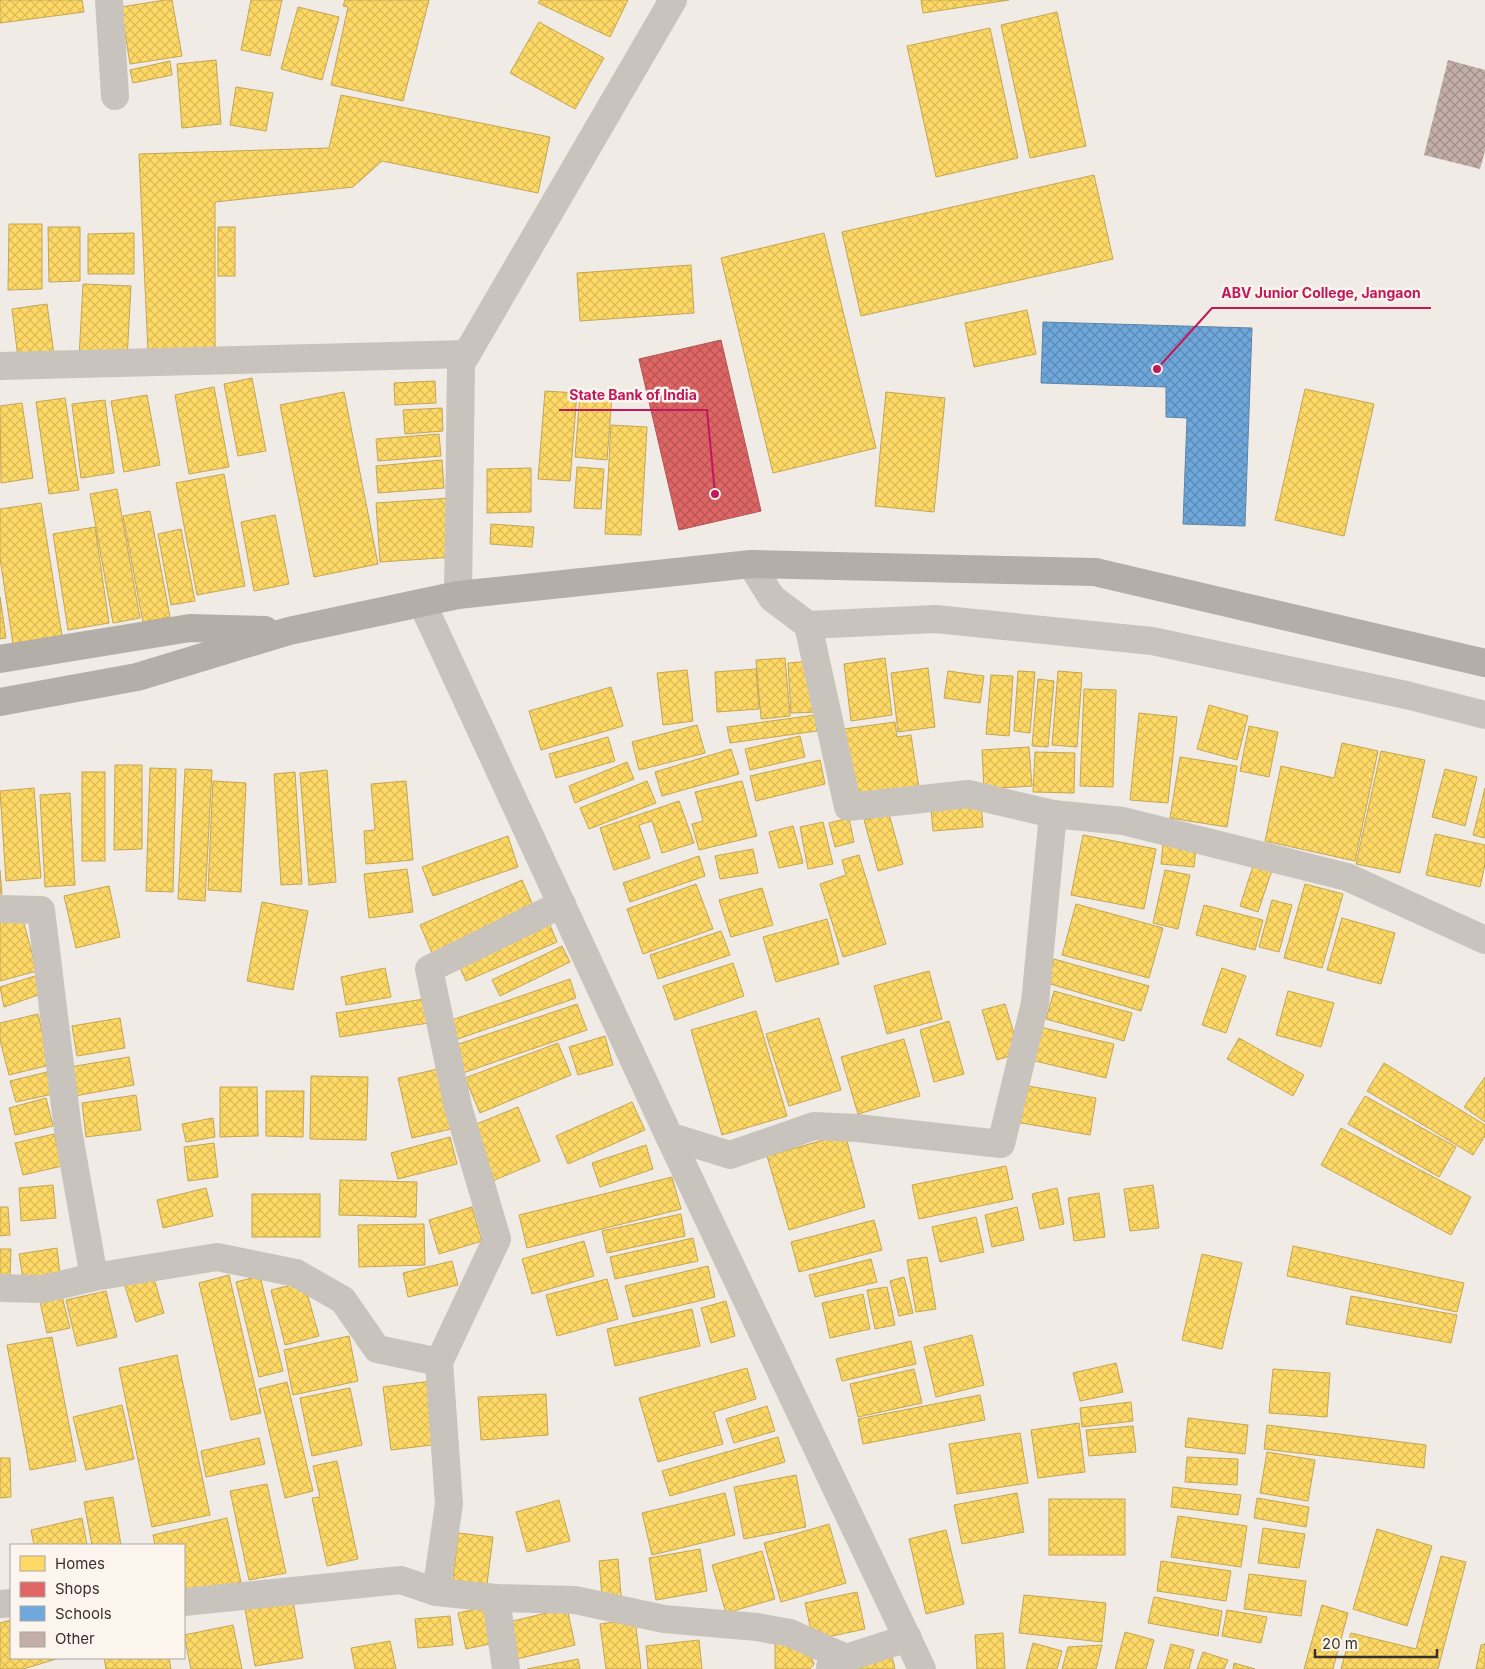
<svg xmlns="http://www.w3.org/2000/svg" width="1485" height="1669" font-family="Inter,sans-serif">
<style>
.homes{fill:url(#homes-cross-hatch);stroke:#c4a654}
.shops{fill:url(#shops-cross-hatch);stroke:#ae5654}
.schools{fill:url(#schools-cross-hatch);stroke:#5f84a7}
.building{fill:url(#building-cross-hatch)}
.lines{fill:none;stroke-linecap:round;stroke-linejoin:round}
.minor{stroke:#c9c3be;stroke-width:28}
.tertiary{stroke:#c9c3be;stroke-width:28}
.trunk{stroke:#b4aea8;stroke-width:28}
.leader{fill:none;stroke:#c2185b;stroke-width:2}
.callout-dot{fill:#c2185b;stroke:#fbf5ee;stroke-width:2}
.callout-label{font-size:14px;text-anchor:middle;font-weight:bold;fill:#c2185b;stroke:#fbf5ee;stroke-width:5;stroke-linejoin:round;paint-order:stroke}
</style>
<defs>
<pattern id="homes-cross-hatch" width="8" height="8" patternUnits="userSpaceOnUse" patternTransform="scale(1.25)"><rect width="8" height="8" fill="#ffd966"/><path d="M0 0l8 8M0 8l8-8" fill="none" stroke="#dbbb59"/></pattern>
<pattern id="shops-cross-hatch" width="8" height="8" patternUnits="userSpaceOnUse" patternTransform="scale(1.25)"><rect width="8" height="8" fill="#e06666"/><path d="M0 0l8 8M0 8l8-8" fill="none" stroke="#b75454"/></pattern>
<pattern id="schools-cross-hatch" width="8" height="8" patternUnits="userSpaceOnUse" patternTransform="scale(1.25)"><rect width="8" height="8" fill="#6fa8dc"/><path d="M0 0l8 8M0 8l8-8" fill="none" stroke="#5c89b3"/></pattern>
<pattern id="building-cross-hatch" width="8" height="8" patternUnits="userSpaceOnUse" patternTransform="scale(1.25)"><rect width="8" height="8" fill="#c3afa7"/><path d="M0 0l8 8M0 8l8-8" fill="none" stroke="#a08f88"/></pattern>
</defs>
<rect width="100%" height="100%" fill="#f0ebe5"/>
<g class="homes">
<polygon points="0,0 82,0 84,12 0,23"/>
<polygon points="165,0 172,0 182,56 130,64 121,7"/>
<polygon points="251,0 282,0 270,56 241,50"/>
<polygon points="345,0 429,0 403,101 331,85 348,7 343,6"/>
<polygon points="540,0 628,0 610,37 538,3"/>
<polygon points="921,0 1009,0 923,13"/>
<polygon points="298,7 339,17 322,80 281,69"/>
<polygon points="1057,12 1086,146 1030,158 1001,25"/>
<polygon points="539,22 604,58 575,109 510,73"/>
<polygon points="990,28 1018,158 936,177 907,46"/>
<polygon points="216,60 221,124 182,128 177,64"/>
<polygon points="170,61 172,75 133,83 130,70"/>
<polygon points="236,87 273,93 266,131 230,125"/>
<polygon points="341,95 550,137 538,193 382,161 353,187 215,202 215,348 148,352 139,154 329,148"/>
<polygon points="1094,175 1113,259 861,316 842,232"/>
<polygon points="9,224 42,224 42,289 8,290"/>
<polygon points="48,227 80,227 80,281 49,282"/>
<rect x="218" y="227" width="17" height="49"/>
<polygon points="134,233 134,274 88,274 88,234"/>
<polygon points="824,233 876,448 773,473 721,258"/>
<polygon points="691,265 694,313 580,321 577,273"/>
<polygon points="83,284 131,286 127,360 79,358"/>
<polygon points="47,304 55,362 19,366 12,309"/>
<polygon points="1027,310 1036,354 974,367 965,323"/>
<polygon points="252,378 266,451 238,456 224,384"/>
<polygon points="435,381 436,403 395,405 394,383"/>
<polygon points="214,387 229,467 189,474 175,395"/>
<polygon points="1305,389 1374,404 1344,536 1275,520"/>
<polygon points="545,391 577,393 570,481 538,479"/>
<polygon points="344,392 378,564 314,577 280,405"/>
<polygon points="886,392 945,398 934,512 875,506"/>
<polygon points="580,394 612,396 607,460 575,457"/>
<polygon points="147,395 160,465 124,472 111,401"/>
<polygon points="65,398 79,490 49,494 36,402"/>
<polygon points="105,400 114,473 81,478 72,404"/>
<polygon points="22,403 33,478 1,483 0,406"/>
<polygon points="442,408 443,431 405,434 403,410"/>
<polygon points="611,425 647,427 641,535 605,534"/>
<polygon points="439,434 441,456 378,461 376,439"/>
<polygon points="442,460 444,488 378,493 376,466"/>
<polygon points="577,467 604,469 601,509 574,508"/>
<polygon points="531,468 531,512 487,513 487,469"/>
<polygon points="224,474 245,586 197,595 176,483"/>
<polygon points="117,489 140,618 113,623 90,494"/>
<polygon points="451,498 454,557 380,562 376,503"/>
<polygon points="41,503 62,636 13,644 0,558 0,509"/>
<polygon points="150,511 170,617 143,622 123,516"/>
<polygon points="275,515 289,584 254,591 241,522"/>
<polygon points="491,524 534,527 532,547 490,544"/>
<polygon points="95,527 109,623 68,630 53,534"/>
<polygon points="181,529 195,601 171,605 158,534"/>
<polygon points="0,597 6,638 0,639"/>
<polygon points="785,658 790,716 761,719 756,660"/>
<polygon points="885,658 892,715 851,721 844,664"/>
<polygon points="813,661 816,712 791,713 788,663"/>
<polygon points="928,668 935,727 898,732 891,673"/>
<polygon points="756,669 759,709 717,712 715,672"/>
<polygon points="687,670 693,721 663,725 657,673"/>
<polygon points="948,671 984,676 980,703 944,698"/>
<polygon points="1018,671 1035,672 1030,733 1014,731"/>
<polygon points="1058,671 1082,673 1077,747 1052,745"/>
<polygon points="991,675 1013,676 1009,736 986,734"/>
<polygon points="1038,679 1054,681 1048,747 1032,746"/>
<polygon points="611,687 623,726 541,750 529,711"/>
<polygon points="1084,689 1116,690 1113,787 1080,786"/>
<polygon points="1209,705 1248,716 1237,760 1197,749"/>
<polygon points="1139,713 1177,717 1168,803 1130,800"/>
<polygon points="815,715 817,731 730,743 727,727"/>
<polygon points="895,722 897,737 911,735 919,788 853,798 844,729"/>
<polygon points="697,725 705,753 639,770 632,742"/>
<polygon points="1249,726 1278,732 1269,777 1240,771"/>
<polygon points="800,736 805,757 750,770 745,749"/>
<polygon points="608,737 615,761 556,778 549,754"/>
<polygon points="1342,743 1378,751 1355,861 1265,841 1281,766 1334,778"/>
<polygon points="1029,747 1032,786 984,789 982,750"/>
<polygon points="731,749 739,774 662,796 655,772"/>
<polygon points="1381,751 1425,760 1400,873 1356,864"/>
<polygon points="1035,752 1075,753 1074,793 1033,792"/>
<polygon points="1180,757 1237,766 1227,827 1170,818"/>
<polygon points="820,760 825,784 756,801 750,776"/>
<polygon points="627,762 634,779 575,803 569,786"/>
<polygon points="115,765 142,765 142,849 114,850"/>
<polygon points="150,768 176,769 173,892 146,891"/>
<polygon points="185,769 212,770 205,901 178,899"/>
<polygon points="1445,769 1477,777 1465,826 1432,817"/>
<polygon points="327,770 336,882 309,885 300,773"/>
<rect x="82" y="772" width="23" height="89"/>
<polygon points="295,772 302,884 281,885 274,774"/>
<polygon points="213,781 246,783 241,892 208,890"/>
<polygon points="406,781 413,860 366,864 364,831 375,830 371,784"/>
<polygon points="647,781 656,803 589,829 580,808"/>
<polygon points="742,781 757,836 699,850 692,824 703,821 695,792"/>
<polygon points="34,788 41,878 6,881 0,791"/>
<polygon points="1485,788 1485,838 1473,835"/>
<polygon points="70,793 75,885 45,887 40,795"/>
<polygon points="679,801 694,843 662,853 652,821 639,825 650,858 614,870 600,828"/>
<polygon points="981,804 983,827 933,831 931,809"/>
<polygon points="889,814 903,864 878,871 864,820"/>
<polygon points="849,818 854,842 835,847 829,823"/>
<polygon points="823,822 833,864 808,869 800,827"/>
<polygon points="793,826 803,863 779,868 769,832"/>
<polygon points="1435,834 1485,845 1485,864 1480,887 1426,875"/>
<polygon points="1083,835 1156,849 1144,909 1071,895"/>
<polygon points="508,836 518,867 433,896 422,867"/>
<polygon points="1163,844 1196,848 1194,867 1161,864"/>
<polygon points="753,849 758,873 720,879 715,856"/>
<polygon points="859,855 886,944 843,957 820,884 846,875 842,860"/>
<polygon points="699,856 705,876 630,902 623,883"/>
<polygon points="1254,863 1272,870 1258,912 1240,906"/>
<polygon points="407,869 413,912 369,918 364,874"/>
<polygon points="0,870 2,894 0,894"/>
<polygon points="1165,870 1190,875 1178,929 1153,923"/>
<polygon points="522,880 537,915 435,960 420,925"/>
<polygon points="696,884 713,929 643,954 627,909"/>
<polygon points="1305,884 1343,894 1322,968 1284,958"/>
<polygon points="109,886 120,937 76,948 64,896"/>
<polygon points="762,888 773,925 731,937 719,900"/>
<polygon points="1272,900 1292,905 1279,952 1259,947"/>
<polygon points="262,902 308,911 293,990 247,981"/>
<polygon points="1076,904 1163,928 1149,978 1062,955"/>
<polygon points="1204,905 1263,920 1255,950 1196,935"/>
<polygon points="21,913 37,971 0,981 0,919"/>
<polygon points="1342,918 1395,933 1381,984 1327,970"/>
<polygon points="827,919 839,964 776,982 763,937"/>
<polygon points="548,920 557,942 466,981 456,959"/>
<polygon points="721,931 730,955 658,979 650,955"/>
<polygon points="562,946 570,962 500,996 492,980"/>
<polygon points="1054,959 1149,986 1141,1011 1047,983"/>
<polygon points="733,963 744,996 675,1020 663,986"/>
<polygon points="385,968 391,997 346,1005 341,977"/>
<polygon points="1222,968 1246,976 1226,1033 1202,1025"/>
<polygon points="929,971 942,1019 887,1034 874,986"/>
<polygon points="35,976 41,994 4,1007 0,987"/>
<polygon points="570,979 576,998 455,1040 449,1021"/>
<polygon points="1054,991 1132,1013 1124,1041 1046,1019"/>
<polygon points="1288,991 1334,1003 1321,1047 1276,1035"/>
<polygon points="424,999 428,1023 340,1037 336,1013"/>
<polygon points="577,1004 587,1030 460,1074 450,1047"/>
<polygon points="1005,1004 1020,1053 997,1060 982,1010"/>
<polygon points="756,1011 787,1116 722,1135 691,1030"/>
<polygon points="38,1014 50,1065 9,1075 0,1040 0,1023"/>
<polygon points="120,1018 125,1048 77,1056 72,1026"/>
<polygon points="819,1018 841,1090 789,1106 766,1034"/>
<polygon points="949,1021 964,1074 934,1082 920,1030"/>
<polygon points="1040,1027 1114,1044 1106,1078 1031,1060"/>
<polygon points="605,1036 613,1065 578,1075 569,1047"/>
<polygon points="1239,1038 1304,1075 1293,1096 1227,1059"/>
<polygon points="904,1039 920,1096 858,1114 841,1057"/>
<polygon points="558,1043 571,1075 480,1113 465,1078"/>
<polygon points="129,1057 134,1085 75,1096 70,1067"/>
<polygon points="1384,1063 1485,1125 1485,1136 1473,1155 1367,1091"/>
<polygon points="438,1069 451,1129 412,1138 398,1078"/>
<polygon points="47,1072 53,1094 16,1102 10,1081"/>
<polygon points="311,1076 368,1077 366,1140 310,1139"/>
<polygon points="1485,1077 1485,1122 1464,1107"/>
<polygon points="1023,1085 1096,1098 1090,1135 1016,1122"/>
<polygon points="220,1087 257,1087 258,1136 220,1137"/>
<polygon points="266,1091 304,1091 303,1137 266,1136"/>
<polygon points="136,1095 141,1130 86,1137 82,1103"/>
<polygon points="1365,1096 1456,1147 1439,1177 1348,1124"/>
<polygon points="46,1098 53,1126 15,1135 9,1108"/>
<polygon points="632,1102 645,1130 568,1164 556,1136"/>
<polygon points="518,1107 540,1161 490,1182 467,1128"/>
<polygon points="213,1118 215,1137 186,1142 182,1124"/>
<polygon points="1341,1128 1471,1197 1451,1235 1321,1165"/>
<polygon points="54,1134 62,1166 23,1175 15,1143"/>
<polygon points="845,1134 865,1207 789,1230 767,1156"/>
<polygon points="450,1137 457,1164 398,1179 391,1153"/>
<polygon points="214,1143 218,1177 188,1181 184,1147"/>
<polygon points="646,1145 653,1169 600,1187 592,1163"/>
<polygon points="1006,1166 1013,1199 919,1219 912,1185"/>
<polygon points="672,1177 681,1209 527,1248 519,1215"/>
<polygon points="340,1180 417,1182 416,1217 339,1215"/>
<polygon points="53,1185 56,1218 21,1221 19,1188"/>
<polygon points="1153,1185 1159,1228 1130,1231 1124,1189"/>
<polygon points="206,1188 213,1216 163,1228 157,1200"/>
<polygon points="1057,1188 1064,1224 1040,1229 1032,1194"/>
<polygon points="1099,1193 1105,1237 1074,1241 1068,1198"/>
<rect x="252" y="1194" width="68" height="43"/>
<polygon points="0,1207 8,1207 10,1235 0,1236"/>
<polygon points="472,1207 482,1241 439,1254 429,1220"/>
<polygon points="1017,1207 1024,1240 992,1247 985,1215"/>
<polygon points="681,1214 685,1236 607,1253 602,1231"/>
<polygon points="976,1217 984,1252 940,1262 932,1227"/>
<polygon points="874,1220 882,1250 799,1272 791,1242"/>
<polygon points="424,1224 425,1265 359,1267 358,1225"/>
<polygon points="693,1238 698,1261 615,1279 610,1257"/>
<polygon points="584,1241 594,1276 532,1294 522,1259"/>
<polygon points="1293,1246 1464,1283 1457,1312 1287,1276"/>
<polygon points="57,1248 60,1274 23,1279 19,1254"/>
<polygon points="0,1249 11,1249 10,1278 0,1278"/>
<polygon points="1202,1254 1242,1263 1222,1349 1182,1340"/>
<polygon points="927,1257 936,1309 916,1312 907,1260"/>
<polygon points="871,1259 877,1282 815,1297 809,1275"/>
<polygon points="452,1261 458,1285 408,1297 403,1273"/>
<polygon points="708,1266 715,1297 633,1317 625,1286"/>
<polygon points="153,1275 164,1313 136,1322 124,1283"/>
<polygon points="229,1275 261,1413 231,1420 199,1283"/>
<polygon points="260,1276 283,1371 259,1377 236,1282"/>
<polygon points="904,1277 913,1313 899,1316 890,1281"/>
<polygon points="607,1279 618,1319 557,1336 546,1295"/>
<polygon points="304,1282 319,1336 285,1345 271,1290"/>
<polygon points="887,1287 895,1325 875,1329 867,1290"/>
<polygon points="106,1291 117,1337 77,1346 66,1300"/>
<polygon points="863,1294 870,1329 830,1338 822,1303"/>
<polygon points="62,1296 70,1328 47,1333 40,1302"/>
<polygon points="1351,1296 1457,1315 1451,1343 1346,1324"/>
<polygon points="726,1301 735,1336 711,1343 701,1308"/>
<polygon points="692,1309 700,1346 615,1366 607,1329"/>
<polygon points="972,1335 984,1385 936,1397 924,1347"/>
<polygon points="349,1336 358,1381 293,1395 284,1350"/>
<polygon points="52,1337 76,1461 30,1470 7,1345"/>
<polygon points="911,1341 916,1364 842,1381 836,1359"/>
<polygon points="177,1355 210,1515 152,1527 119,1368"/>
<polygon points="1116,1363 1123,1392 1080,1401 1073,1373"/>
<polygon points="747,1368 756,1399 714,1412 723,1444 658,1462 639,1398"/>
<polygon points="914,1369 922,1403 858,1417 850,1384"/>
<polygon points="1273,1369 1330,1373 1327,1417 1269,1413"/>
<polygon points="432,1381 440,1444 391,1450 383,1387"/>
<polygon points="287,1382 313,1491 285,1498 259,1389"/>
<polygon points="350,1388 362,1445 312,1456 300,1398"/>
<polygon points="546,1394 548,1435 481,1440 478,1397"/>
<polygon points="980,1395 985,1420 863,1444 858,1419"/>
<polygon points="1131,1402 1133,1421 1082,1427 1080,1408"/>
<polygon points="122,1405 134,1459 86,1470 73,1417"/>
<polygon points="767,1406 775,1431 734,1443 726,1419"/>
<polygon points="1188,1418 1248,1425 1245,1454 1185,1447"/>
<polygon points="1079,1423 1085,1472 1038,1478 1031,1430"/>
<polygon points="1267,1425 1426,1445 1424,1468 1264,1449"/>
<polygon points="1133,1426 1136,1452 1089,1456 1086,1430"/>
<polygon points="1020,1433 1028,1483 957,1494 949,1444"/>
<polygon points="778,1437 785,1462 670,1496 662,1471"/>
<polygon points="259,1438 265,1464 206,1477 201,1451"/>
<polygon points="1267,1452 1315,1460 1308,1501 1260,1493"/>
<polygon points="1187,1457 1238,1459 1237,1485 1185,1482"/>
<polygon points="0,1458 10,1458 11,1497 0,1498"/>
<polygon points="337,1461 358,1559 327,1566 312,1498 320,1497 313,1466"/>
<polygon points="796,1475 806,1527 744,1539 734,1487"/>
<polygon points="267,1484 286,1573 249,1580 230,1491"/>
<polygon points="1173,1487 1241,1495 1238,1515 1171,1507"/>
<polygon points="725,1493 735,1535 652,1555 642,1513"/>
<polygon points="1017,1493 1024,1532 962,1544 954,1505"/>
<polygon points="113,1497 121,1545 92,1545 84,1502"/>
<polygon points="1257,1498 1309,1507 1306,1527 1254,1518"/>
<rect x="1049" y="1499" width="76" height="56"/>
<polygon points="559,1500 570,1541 527,1552 516,1512"/>
<polygon points="1178,1516 1247,1526 1241,1567 1171,1557"/>
<polygon points="82,1518 87,1545 34,1545 31,1530"/>
<polygon points="227,1518 241,1582 184,1594 184,1545 155,1545 153,1535"/>
<polygon points="829,1524 846,1583 781,1602 764,1543"/>
<polygon points="1263,1528 1305,1534 1299,1568 1258,1563"/>
<polygon points="1377,1529 1432,1546 1407,1626 1353,1609"/>
<polygon points="946,1530 964,1604 926,1614 909,1539"/>
<polygon points="458,1533 493,1537 487,1584 453,1580"/>
<polygon points="700,1549 707,1591 656,1600 649,1558"/>
<polygon points="762,1551 775,1599 726,1613 712,1565"/>
<polygon points="1441,1556 1466,1562 1438,1669 1341,1669 1351,1633 1416,1649"/>
<polygon points="618,1559 622,1606 603,1608 599,1561"/>
<polygon points="1161,1561 1231,1571 1226,1601 1157,1591"/>
<polygon points="1249,1574 1306,1581 1301,1616 1244,1609"/>
<polygon points="857,1592 865,1629 813,1640 805,1603"/>
<polygon points="1024,1595 1106,1603 1102,1642 1019,1633"/>
<polygon points="1154,1597 1222,1611 1218,1636 1148,1623"/>
<polygon points="293,1601 303,1658 255,1666 245,1609"/>
<polygon points="1322,1605 1348,1613 1333,1669 1304,1669"/>
<polygon points="486,1607 494,1643 466,1649 458,1613"/>
<polygon points="567,1608 575,1645 517,1659 509,1622"/>
<polygon points="1227,1610 1267,1617 1261,1643 1222,1636"/>
<polygon points="450,1616 453,1645 418,1648 415,1619"/>
<polygon points="635,1619 641,1669 606,1669 600,1624"/>
<polygon points="11,1620 11,1658 60,1658 23,1669 0,1669 0,1623"/>
<polygon points="233,1625 242,1669 191,1669 184,1635"/>
<polygon points="1125,1632 1154,1640 1146,1669 1115,1669"/>
<polygon points="1003,1633 1005,1669 977,1669 975,1635"/>
<polygon points="699,1640 702,1669 648,1669 646,1646"/>
<polygon points="390,1641 396,1669 355,1669 351,1648"/>
<polygon points="775,1642 807,1646 814,1664 810,1669 775,1669"/>
<polygon points="1033,1643 1062,1651 1057,1669 1026,1669"/>
<polygon points="1171,1644 1194,1650 1189,1669 1164,1669"/>
<polygon points="1485,1644 1485,1669 1476,1669 1481,1645"/>
<polygon points="1102,1645 1096,1669 1062,1669 1068,1647"/>
<polygon points="1203,1652 1228,1660 1224,1669 1197,1669"/>
<polygon points="892,1656 895,1669 838,1669"/>
<polygon points="104,1658 169,1658 171,1669 106,1669"/>
<polygon points="578,1659 580,1669 527,1669"/>
<polygon points="1234,1663 1255,1669 1233,1669"/>
</g>
<polygon class="shops" points="721,340 761,511 679,530 639,359"/>
<polygon class="schools" points="1043,322 1252,328 1245,526 1183,524 1187,418 1166,417 1166,387 1041,383"/>
<polygon class="building" points="1448,60 1485,70 1485,151 1480,169 1424,155"/>
<g class="lines">
<g class="minor">
<polyline points="109,0 115,96"/>
<polyline points="0,366 467,354"/>
<polyline points="458,595 461,364 673,0"/>
<polyline points="422,603 669,1136 922,1669"/>
<polyline points="808,625 848,807 968,794 1053,814 1123,821 1347,877 1485,940"/>
<polyline points="0,909 41,910 68,1130 94,1277"/>
<polyline points="669,1136 730,1155 814,1126 857,1128 1001,1144 1035,1003 1053,814"/>
<polyline points="0,1288 43,1289 94,1277 217,1257 296,1273 343,1300 377,1349 439,1362 449,1504 436,1592"/>
<polyline points="439,1362 497,1239 458,1107 429,969 562,904"/>
<polyline points="496,1598 506,1669"/>
<polyline points="184,1602 401,1580 436,1592 496,1598 575,1600 664,1619 757,1627 790,1633 846,1658"/>
<polyline points="0,1604 11,1603"/>
<polyline points="830,1667 846,1658 908,1638"/>
</g>
<polyline class="tertiary" points="751,564 772,598 808,625 935,619 1152,641 1406,695 1485,715"/>
<g class="trunk">
<polyline points="0,659 190,628 265,630"/>
<polyline points="0,702 137,677 289,631 458,595 751,564 1095,572 1485,663"/>
</g>
</g>
<path class="leader" d="M1157 369L1212 308H1431M715 494L707 410H559"/>
<g class="callout-dot">
<circle cx="1157" cy="369" r="5"/>
<circle cx="715" cy="494" r="5"/>
</g>
<g class="callout-label">
<text x="1321" y="298">ABV Junior College, Jangaon</text>
<text x="633" y="400">State Bank of India</text>
</g>
<rect x="10" y="1544" width="175" height="115" fill="#fbf5ee" stroke="#aea6a0"/>
<rect x="20" y="1556" width="25" height="15" fill="#ffd966" stroke="#aea6a0"/>
<text x="55" y="1569" font-size="15" fill="#3b302b">Homes</text>
<rect x="20" y="1582" width="25" height="15" fill="#e06666" stroke="#aea6a0"/>
<text x="55" y="1594" font-size="15" fill="#3b302b">Shops</text>
<rect x="20" y="1606" width="25" height="15" fill="#6fa8dc" stroke="#aea6a0"/>
<text x="55" y="1619" font-size="15" fill="#3b302b">Schools</text>
<rect x="20" y="1632" width="25" height="15" fill="#c3afa7" stroke="#aea6a0"/>
<text x="55" y="1644" font-size="15" fill="#3b302b">Other</text>
<path d="M1315 1649v8h122v-8" fill="none" stroke="#3b302b" stroke-width="2.5"/>
<text x="1322" y="1649" font-size="15" fill="#3b302b" stroke="#fbf5ee" stroke-width="4" paint-order="stroke">20 m</text>
</svg>
